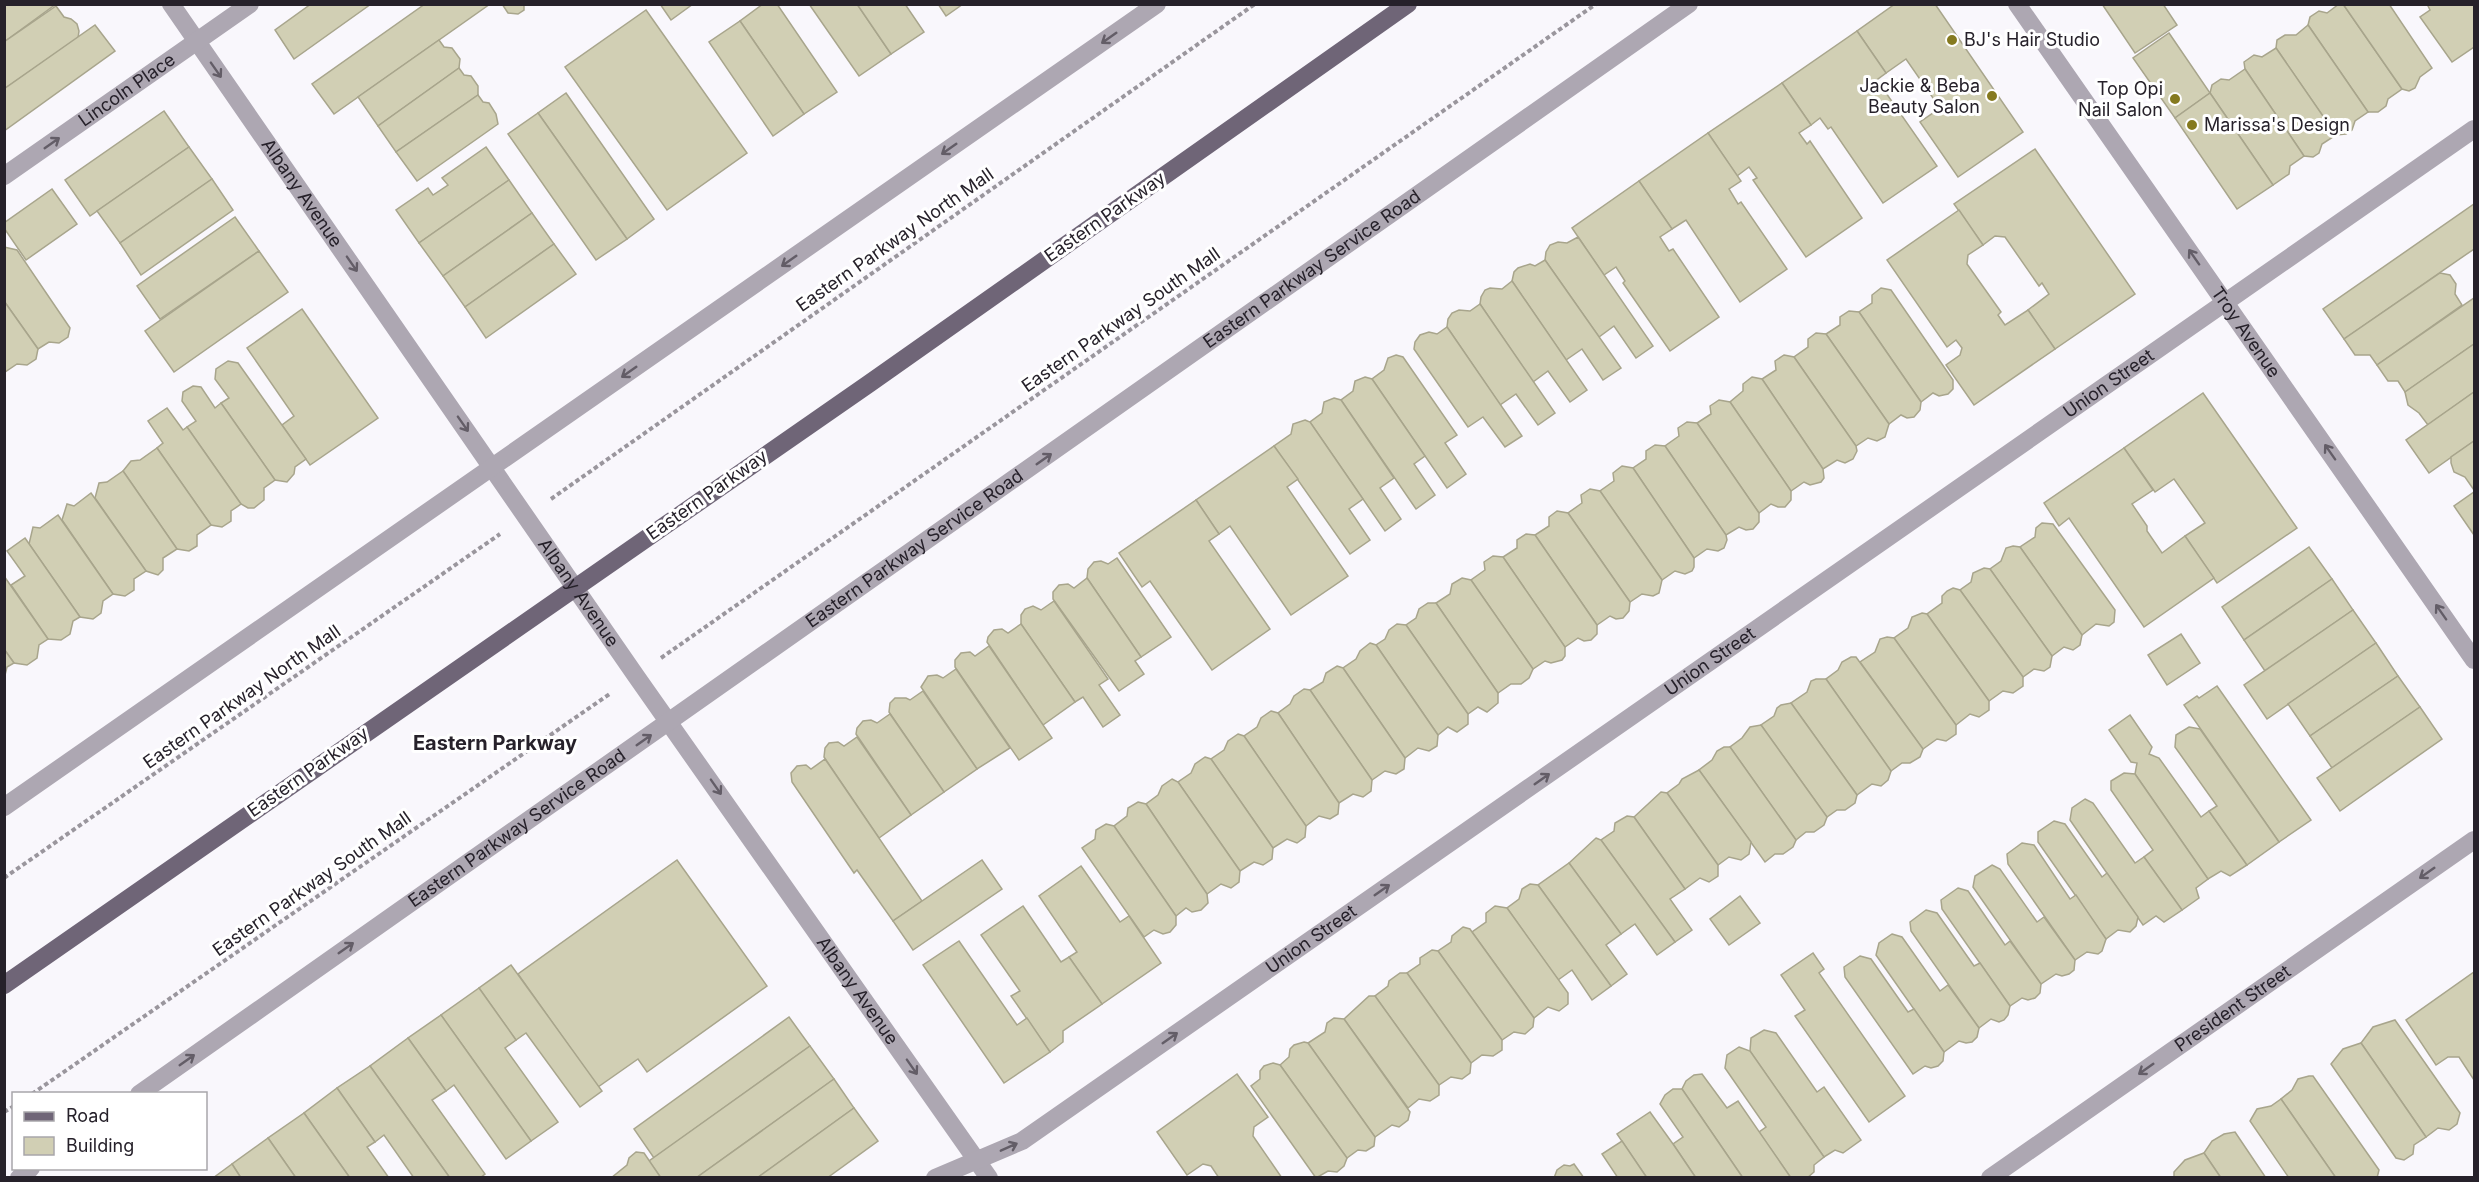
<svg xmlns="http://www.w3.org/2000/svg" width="2479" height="1182" font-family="Inter,sans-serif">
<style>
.building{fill:#d1cfb4;stroke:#a8a58c;stroke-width:1.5}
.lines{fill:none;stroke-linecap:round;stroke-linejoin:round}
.path{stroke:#9a969d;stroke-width:4;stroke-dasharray:4.5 3;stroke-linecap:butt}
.street{stroke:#ada7b2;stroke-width:18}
.primary{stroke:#6f6577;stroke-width:18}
.oneway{stroke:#635d67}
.poi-dot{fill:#857a1f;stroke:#fff;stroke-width:2}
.labels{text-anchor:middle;stroke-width:6;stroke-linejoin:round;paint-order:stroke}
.poi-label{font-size:18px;fill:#26212a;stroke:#fff;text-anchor:start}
.street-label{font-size:18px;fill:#26212a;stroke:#fff}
.neighbourhood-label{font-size:20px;font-weight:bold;fill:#26212a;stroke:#fff}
</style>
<rect width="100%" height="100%" fill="#f9f7fc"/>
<g class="building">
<polygon points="4,4 56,4 4,42"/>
<polygon points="311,4 371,4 294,59 275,30"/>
<polygon points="425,4 490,4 334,114 312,84"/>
<polygon points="502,4 524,4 524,10 518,14 508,13"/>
<polygon points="660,4 693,4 671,20"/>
<polygon points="763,4 777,4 837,92 804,114 740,21"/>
<polygon points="809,4 857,4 891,54 859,76"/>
<polygon points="857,4 905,4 924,32 891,54"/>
<polygon points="938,4 963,4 946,16"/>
<polygon points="1895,4 1935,4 2023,132 1958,177 1920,122 1940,108 1906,59 1886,73 1857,31"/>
<polygon points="2102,4 2163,4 2177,25 2135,53"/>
<polygon points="2339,4 2343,4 2402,89 2388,99 2386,106 2378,112 2368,112 2308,25 2310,17 2319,11 2327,13"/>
<polygon points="2343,4 2389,4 2432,68 2420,77 2415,88 2409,91 2402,89"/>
<polygon points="2427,4 2474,4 2474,47 2452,62 2420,17 2430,10"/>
<polygon points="56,6 64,17 71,19 77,24 79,31 78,38 4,89 4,42"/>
<polygon points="646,10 747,153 667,210 565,67"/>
<polygon points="740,21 804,114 773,136 709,42"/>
<polygon points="95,25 115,51 4,131 4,89"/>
<polygon points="2308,25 2368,112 2355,121 2352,130 2346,134 2336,135 2276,48 2277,40 2285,35 2296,35"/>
<polygon points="1857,31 1886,73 1874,82 1881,92 1884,90 1937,166 1883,203 1831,127 1828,129 1820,118 1811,125 1782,83"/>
<polygon points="2169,33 2210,93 2175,118 2133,58"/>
<polygon points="439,40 444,47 452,48 460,59 459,68 378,126 358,97"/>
<polygon points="2276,48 2336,135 2322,144 2319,153 2313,157 2304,156 2245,69 2244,62 2254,55 2262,57"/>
<polygon points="459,68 464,75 471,76 478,86 478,95 396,152 378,126"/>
<polygon points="2245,69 2304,156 2290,166 2289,174 2273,185 2210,93 2212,85 2221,79 2229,80"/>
<polygon points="1782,83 1811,125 1799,133 1807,144 1810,141 1862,218 1806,257 1753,180 1757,178 1749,167 1737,176 1708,133"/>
<polygon points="566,93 654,219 627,239 538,113"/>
<polygon points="2210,93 2273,185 2237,209 2175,118"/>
<polygon points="478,95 483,102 489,103 496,114 498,124 417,181 396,152"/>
<polygon points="164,111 189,147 90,216 65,180"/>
<polygon points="538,113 627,239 596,260 508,134"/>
<polygon points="1708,133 1741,181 1729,189 1738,204 1741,202 1787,269 1740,302 1686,220 1672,229 1639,181"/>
<polygon points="189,147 212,179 120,243 97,211"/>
<polygon points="486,147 509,180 419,243 396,210 428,188 433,195 448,185 442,178"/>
<polygon points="2035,149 2135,294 2055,349 2028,310 2049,294 2042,283 2039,286 2005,237 1995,236 1983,245 1954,204"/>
<polygon points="212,179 233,210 141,275 120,243"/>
<polygon points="509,180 532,213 443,276 419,243"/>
<polygon points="1639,181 1672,229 1660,237 1669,251 1673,249 1719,317 1670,351 1623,283 1625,281 1616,267 1604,275 1572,228"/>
<polygon points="52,189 77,224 26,260 4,228 4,223"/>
<polygon points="2474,204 2474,249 2344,339 2323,309"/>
<polygon points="1959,210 1983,245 1968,255 1967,264 2001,312 1998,315 2005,325 2028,310 2055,349 1974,405 1946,365 1960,355 1962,348 1956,340 1947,347 1887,260"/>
<polygon points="532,213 554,244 465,307 443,276"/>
<polygon points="235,217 259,251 160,319 137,286"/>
<polygon points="1578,237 1653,346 1636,358 1614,326 1599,337 1545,260 1546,252 1550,245 1558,242 1567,243"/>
<polygon points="554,244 576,274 486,338 465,307"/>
<polygon points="4,247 17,250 70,328 68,337 59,343 49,342 38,349 4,301"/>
<polygon points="259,251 288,292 174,372 145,331"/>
<polygon points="1545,260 1621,368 1603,380 1582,349 1566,360 1512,281 1514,272 1518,268 1530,264 1535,266"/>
<polygon points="2440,273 2450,275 2456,284 2455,294 2462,305 2377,365 2370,355 2355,355 2344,339"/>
<polygon points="1512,281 1587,390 1570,402 1548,371 1533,382 1480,304 1481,297 1485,290 1490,288 1502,289"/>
<polygon points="1881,288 1891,290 1953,380 1953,389 1948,394 1939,396 1933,393 1921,402 1859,312 1872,303 1872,295"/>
<polygon points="2474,298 2474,344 2405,392 2398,381 2388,381 2377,365"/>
<polygon points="4,301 38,349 36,359 27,365 17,364 5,372"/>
<polygon points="1480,304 1555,413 1538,425 1516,394 1500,405 1447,327 1448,319 1452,313 1459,310 1470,311"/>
<polygon points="302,309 378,418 310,465 282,425 294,416 247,348"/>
<polygon points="1849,311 1859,312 1921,402 1920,410 1914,417 1907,418 1901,415 1889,424 1826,334 1840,325 1840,317"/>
<polygon points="1447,327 1522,436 1505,447 1483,417 1468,427 1414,349 1415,342 1420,335 1429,332 1437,334"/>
<polygon points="1816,333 1826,334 1889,424 1885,437 1877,441 1868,438 1856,446 1794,357 1808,347 1808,339"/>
<polygon points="2474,344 2474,392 2428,425 2419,413 2408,405 2405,392"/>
<polygon points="1396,355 1403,357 1457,435 1445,443 1466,474 1447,488 1372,379 1384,370 1388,358"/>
<polygon points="1784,355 1794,357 1856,446 1857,451 1853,459 1845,463 1837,460 1823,469 1762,379 1776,370 1775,361"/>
<polygon points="228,361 238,363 306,459 295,467 294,474 287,482 275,480 221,403 229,398 215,379 216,369"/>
<polygon points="1365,377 1372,379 1425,456 1414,464 1435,495 1416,509 1341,400 1353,391 1355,381"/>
<polygon points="1752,377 1762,379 1823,469 1824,478 1821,482 1810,485 1804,482 1791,491 1730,402 1743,391 1743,384"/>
<polygon points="193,386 201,387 215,408 221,403 275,480 264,488 264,500 254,508 248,508 241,504 187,427 196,421 182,401 183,392"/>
<polygon points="2474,392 2474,441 2429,473 2406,440"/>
<polygon points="2203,393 2297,528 2217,583 2185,536 2205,523 2174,479 2155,492 2124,448"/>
<polygon points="1334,398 1341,400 1394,478 1380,488 1401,519 1385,531 1310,422 1322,413 1324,402"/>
<polygon points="1719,400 1730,402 1791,491 1791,500 1785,507 1778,507 1771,504 1759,513 1697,423 1711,414 1710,406"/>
<polygon points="167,408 183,430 187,427 241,504 231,511 231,521 222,527 211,525 157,448 163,443 148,421"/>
<polygon points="1305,420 1310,422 1363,499 1349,509 1370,540 1350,554 1274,446 1291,434 1293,424"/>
<polygon points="1687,422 1697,423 1759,513 1759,522 1753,529 1746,530 1739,527 1726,535 1665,446 1679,436 1678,428"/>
<polygon points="2474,441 2474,490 2465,477 2454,472 2451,463 2451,457"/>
<polygon points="1655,445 1665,446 1726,535 1727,540 1724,548 1718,551 1707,549 1694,558 1633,468 1646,459 1646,451"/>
<polygon points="1274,446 1298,479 1287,487 1348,576 1291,615 1230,526 1219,534 1196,500"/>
<polygon points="157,448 211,525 197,535 197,546 189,551 177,549 123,471 131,461 140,460"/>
<polygon points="2124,448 2153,490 2132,504 2147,526 2147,531 2162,553 2185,536 2214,578 2144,627 2069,518 2059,526 2044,503"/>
<polygon points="1622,466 1633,468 1694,558 1694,567 1692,571 1685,574 1675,571 1662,580 1600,491 1614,481 1613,473"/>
<polygon points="123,471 177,549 163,558 163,570 158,575 146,571 95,498 99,483 107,482"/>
<polygon points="1590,489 1600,491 1662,580 1659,593 1653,596 1642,594 1630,602 1568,513 1582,503 1581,495"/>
<polygon points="2474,492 2474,535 2454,506"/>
<polygon points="91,493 146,571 134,579 134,590 125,596 113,594 62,520 67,504 74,506"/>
<polygon points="1196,500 1219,534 1209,541 1270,629 1212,670 1150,581 1142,587 1119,553"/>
<polygon points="1557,511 1568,513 1630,602 1629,611 1623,618 1616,619 1610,616 1597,625 1535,535 1549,526 1549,517"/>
<polygon points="58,515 113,594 103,601 101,613 93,619 80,617 29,544 33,527 40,528"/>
<polygon points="2042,523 2053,524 2115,610 2114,622 2109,626 2096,624 2082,635 2020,547 2035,537 2036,528"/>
<polygon points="1526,534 1535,535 1597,625 1597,634 1591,640 1584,641 1578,638 1565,647 1503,557 1517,548 1517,540"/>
<polygon points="25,538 80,617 73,621 70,634 61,640 48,639 11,585 25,576 7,551"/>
<polygon points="2013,546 2020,547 2082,635 2080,645 2073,650 2064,647 2052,656 1990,569 2001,561 2006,548"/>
<polygon points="2309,547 2332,579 2244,640 2222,607"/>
<polygon points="1493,556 1503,557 1565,647 1565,656 1562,660 1551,663 1545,661 1533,669 1471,580 1485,570 1484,562"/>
<polygon points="1117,558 1171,637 1141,657 1087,578 1088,569 1094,562 1101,561 1108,564"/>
<polygon points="1984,568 1990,569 2052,656 2050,667 2044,671 2034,669 2023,677 1960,590 1971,582 1973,573"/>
<polygon points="4,576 48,639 39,645 37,658 27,665 14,663 4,649"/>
<polygon points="1087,578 1141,657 1135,661 1144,674 1119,691 1053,599 1053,592 1059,585 1068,584 1074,588"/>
<polygon points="1462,578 1471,580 1533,669 1529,678 1521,684 1511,684 1498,693 1436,603 1450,594 1452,584"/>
<polygon points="2332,579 2353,610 2265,671 2244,640"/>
<polygon points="1953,588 1960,590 2023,677 2023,686 2013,693 2003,691 1989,701 1927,614 1942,603 1942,596 1947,591"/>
<polygon points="1054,601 1108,679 1099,685 1120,715 1103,727 1083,697 1075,702 1021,624 1021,615 1025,609 1033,606 1041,610"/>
<polygon points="1428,603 1436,603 1498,693 1498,703 1487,712 1478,707 1468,714 1406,625 1416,618 1419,609"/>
<polygon points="2353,610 2376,643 2267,719 2244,685"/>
<polygon points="1922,613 1927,614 1989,701 1989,710 1979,717 1970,714 1956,725 1894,638 1908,628 1912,617"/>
<polygon points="1021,624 1075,702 1043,725 987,642 988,637 994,630 1002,629 1008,633"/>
<polygon points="1397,624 1406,625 1468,714 1468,724 1457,732 1448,727 1438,735 1376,645 1385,639 1389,630"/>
<polygon points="2181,634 2200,663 2167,685 2148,655"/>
<polygon points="1887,637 1894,638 1956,725 1956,734 1946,741 1937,739 1923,749 1860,662 1875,652 1880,639"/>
<polygon points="1370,643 1376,645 1438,735 1437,746 1429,751 1418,748 1405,758 1343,668 1356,659 1360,651"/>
<polygon points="2376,643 2398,676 2310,736 2288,704"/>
<polygon points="989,646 1052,738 1019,760 955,667 955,660 961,653 970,652 975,656"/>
<polygon points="4,649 14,663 7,667 4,679"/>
<polygon points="1851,657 1856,657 1923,749 1920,757 1910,763 1902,763 1891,771 1826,679 1838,670 1842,662"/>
<polygon points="1337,666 1343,668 1405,758 1404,769 1396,774 1385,771 1372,780 1310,690 1323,682 1326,673"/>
<polygon points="956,669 1010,748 977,769 921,687 928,676 937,675 943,678"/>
<polygon points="2398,676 2420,707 2332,768 2310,736"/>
<polygon points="1816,679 1826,679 1891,771 1888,780 1881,786 1872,784 1857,795 1791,703 1807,692 1811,681"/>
<polygon points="2217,686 2311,820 2279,842 2184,705 2197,696 2199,698"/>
<polygon points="1304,689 1310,690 1372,780 1371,791 1363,797 1353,794 1339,803 1278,713 1290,704 1294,696"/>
<polygon points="923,691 977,769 944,792 889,712 890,703 895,698 906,698 910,700"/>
<polygon points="1791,703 1857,795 1855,803 1845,810 1837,810 1827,817 1761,725 1774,716 1777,708 1781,705"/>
<polygon points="2420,707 2442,739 2340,811 2317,778"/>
<polygon points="1271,711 1278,713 1339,803 1338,814 1330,819 1319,816 1306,826 1244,736 1257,727 1261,718"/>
<polygon points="890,714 944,792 911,815 856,734 857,728 863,721 871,720 877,723"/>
<polygon points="2130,715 2152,747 2149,754 2159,758 2201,817 2209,811 2247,865 2230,876 2221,871 2208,879 2135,774 2137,763 2131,762 2109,730"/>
<polygon points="1761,725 1827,817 1824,825 1814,832 1806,832 1796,840 1730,747 1742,738 1750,727"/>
<polygon points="2189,727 2200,729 2279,842 2247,865 2209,811 2217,806 2175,747 2176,735"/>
<polygon points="1238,734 1244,736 1306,826 1305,837 1297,843 1287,839 1273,848 1211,759 1224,750 1228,741"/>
<polygon points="857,737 911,815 879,838 824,757 825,748 829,743 838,742 844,746"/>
<polygon points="1724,747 1730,747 1796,840 1793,847 1783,854 1775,854 1765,862 1699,770 1712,760 1717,751"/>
<polygon points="1205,757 1211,759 1273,848 1272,859 1263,865 1254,862 1240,871 1178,782 1191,773 1195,764"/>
<polygon points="825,759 922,901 893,921 857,870 854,873 792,782 791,773 797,766 806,765 811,769"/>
<polygon points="1699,770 1751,842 1749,854 1741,860 1729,857 1718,865 1667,793 1679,784 1682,779"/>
<polygon points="2124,773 2135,774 2208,879 2196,888 2199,898 2182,910 2144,857 2153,850 2111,790 2111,781"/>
<polygon points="1172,779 1178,782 1240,871 1239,882 1231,888 1221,884 1207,894 1146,804 1158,795 1162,786"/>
<polygon points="1661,792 1667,793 1718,865 1718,876 1709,882 1700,878 1685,889 1634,817"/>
<polygon points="2085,799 2093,803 2135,863 2144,857 2182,910 2164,922 2156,916 2143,925 2070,820 2072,808"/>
<polygon points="1138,802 1146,804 1207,894 1208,903 1201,910 1192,912 1186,908 1176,916 1114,826 1127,816 1128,808"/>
<polygon points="1627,816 1634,817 1685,889 1670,899 1692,930 1675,942 1601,840 1614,831 1615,823"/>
<polygon points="2054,821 2065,824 2102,877 2107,873 2138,917 2136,926 2130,932 2118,930 2106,939 2038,842 2038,832"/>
<polygon points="1106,824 1114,826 1176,916 1176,925 1170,932 1163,934 1154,930 1144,937 1082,848 1095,839 1096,830"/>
<polygon points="1596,838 1601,840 1675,942 1657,955 1635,924 1621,934 1569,863"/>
<polygon points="2022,843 2034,845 2070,899 2076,895 2106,939 2102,951 2098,954 2087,952 2075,960 2008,864 2007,854"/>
<polygon points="677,860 767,986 647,1072 638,1059 598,1087 518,974"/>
<polygon points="982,860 1002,889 913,950 893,921"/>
<polygon points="1569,863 1621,934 1606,945 1627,974 1611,986 1538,885"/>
<polygon points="1992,865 2000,869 2037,922 2044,917 2075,960 2074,970 2069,974 2062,976 2056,974 2041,984 1973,887 1975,876"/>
<polygon points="1081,866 1120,922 1129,916 1161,963 1102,1004 1069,957 1077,952 1039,896"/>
<polygon points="1530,884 1538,885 1611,986 1592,1000 1572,970 1558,980 1507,908 1519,899 1522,889"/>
<polygon points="1958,888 1968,891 2005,945 2010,941 2041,984 2040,993 2035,998 2028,1000 2022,998 2010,1006 1942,909 1941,900"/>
<polygon points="1740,896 1760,923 1729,945 1710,919"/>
<polygon points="1023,906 1061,962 1069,957 1102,1004 1063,1031 1063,1042 1050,1052 1011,996 1020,991 981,935"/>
<polygon points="1495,906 1507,908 1568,993 1568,1004 1559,1011 1548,1007 1534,1018 1472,932 1486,922 1486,913"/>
<polygon points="1926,910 1937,913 1974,966 1980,963 2010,1006 2008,1015 2004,1020 1999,1022 1991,1019 1979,1028 1911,931 1910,922"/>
<polygon points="1463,927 1470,929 1472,932 1534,1018 1533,1027 1525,1034 1514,1032 1502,1040 1438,951 1451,942 1452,936"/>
<polygon points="1892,934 1902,937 1940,991 1948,985 1979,1028 1977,1037 1972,1042 1966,1043 1959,1041 1944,1052 1876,955 1879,943"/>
<polygon points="959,941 1017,1025 1027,1018 1050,1052 1004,1083 923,965"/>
<polygon points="1432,950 1438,951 1502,1040 1502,1050 1493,1056 1482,1055 1471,1063 1407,973 1420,964 1420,958"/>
<polygon points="1813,953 1824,969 1819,973 1905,1096 1869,1122 1795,1016 1805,1010 1781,975"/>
<polygon points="1860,956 1871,959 1908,1012 1914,1009 1944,1052 1943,1061 1938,1066 1931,1068 1925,1066 1913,1074 1845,977 1844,967"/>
<polygon points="511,965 602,1091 580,1107 526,1033 516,1040 479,988"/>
<polygon points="2474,972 2474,1080 2459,1057 2448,1057 2436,1065 2406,1020"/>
<polygon points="1400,973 1407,973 1471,1063 1470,1073 1462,1079 1451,1077 1439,1085 1375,996 1388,986 1389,981"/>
<polygon points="479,988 516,1040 505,1048 558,1122 531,1141 441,1015"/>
<polygon points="1369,996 1375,996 1439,1085 1439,1095 1430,1101 1419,1099 1408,1108 1344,1019"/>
<polygon points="441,1015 531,1141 506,1159 454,1085 446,1091 408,1038"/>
<polygon points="789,1017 810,1046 654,1158 634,1129"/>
<polygon points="1334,1018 1344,1019 1410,1112 1408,1120 1399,1127 1392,1125 1375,1137 1308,1043 1325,1032 1327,1023"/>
<polygon points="2395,1020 2460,1113 2457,1124 2449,1130 2438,1128 2426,1137 2361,1043 2373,1027"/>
<polygon points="1764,1030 1776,1033 1817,1092 1824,1087 1861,1140 1843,1153 1835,1150 1824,1157 1750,1051 1751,1038"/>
<polygon points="408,1038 446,1091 432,1100 485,1174 480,1178 450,1178 370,1066"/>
<polygon points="1304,1042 1308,1043 1375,1137 1374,1146 1366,1151 1358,1150 1347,1158 1280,1065 1289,1057 1290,1049 1294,1045"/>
<polygon points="2361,1043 2426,1137 2414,1145 2413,1154 2404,1160 2396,1158 2331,1064 2343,1049"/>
<polygon points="810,1046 834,1079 696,1178 661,1178 649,1161"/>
<polygon points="1739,1047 1750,1051 1824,1157 1814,1165 1814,1172 1807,1178 1791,1178 1759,1132 1766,1127 1725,1068 1727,1055"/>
<polygon points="1273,1063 1280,1065 1347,1158 1344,1166 1337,1172 1328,1171 1316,1178 1251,1086 1260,1079 1260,1071 1264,1066"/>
<polygon points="370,1066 450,1178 414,1178 384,1135 375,1142 337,1088"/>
<polygon points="1237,1074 1268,1117 1254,1127 1253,1136 1282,1178 1219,1178 1211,1166 1203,1164 1187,1175 1157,1132"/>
<polygon points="1702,1074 1727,1108 1738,1101 1791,1178 1743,1178 1682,1089 1686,1081 1694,1075"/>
<polygon points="2309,1076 2313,1076 2379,1170 2377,1178 2336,1178 2281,1099 2292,1090 2298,1079"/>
<polygon points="834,1079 854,1108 757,1178 696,1178"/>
<polygon points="337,1088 375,1142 367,1147 389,1178 350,1178 304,1113"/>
<polygon points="1673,1089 1682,1089 1743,1178 1696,1178 1673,1144 1683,1137 1660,1104 1665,1095"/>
<polygon points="2281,1099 2336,1178 2289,1178 2250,1121 2257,1109 2271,1106"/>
<polygon points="854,1108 878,1141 827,1178 757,1178"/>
<polygon points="1650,1112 1673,1144 1696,1178 1647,1178 1617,1134"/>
<polygon points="304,1113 350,1178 296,1178 268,1138"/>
<polygon points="2235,1132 2266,1178 2221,1178 2204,1153 2212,1141 2224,1134"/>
<polygon points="268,1138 296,1178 241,1178 232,1164"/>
<polygon points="1622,1141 1647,1178 1618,1178 1602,1154"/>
<polygon points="636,1152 644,1153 661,1178 611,1178 627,1165 629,1158"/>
<polygon points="2204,1153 2221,1178 2174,1178 2174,1172 2185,1160"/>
<polygon points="232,1164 241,1178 213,1178"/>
<polygon points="1574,1164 1584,1178 1554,1178 1557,1170 1564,1165 1570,1166"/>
</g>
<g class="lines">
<g class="path">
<polyline points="551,499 1255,4"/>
<polyline points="661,658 1596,4"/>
<polyline points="4,878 500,534"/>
<polyline points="32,1094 611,693"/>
<polyline points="4,1112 14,1106"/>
</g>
<g class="street">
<path id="s1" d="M171,4l465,672 353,502"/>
<path id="s2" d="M2017,4l457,656"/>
<path id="s3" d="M4,176l246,-172"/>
<polyline points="4,807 1157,4"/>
<path id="s4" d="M139,1094l1550,-1090"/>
<polyline points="19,1178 31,1168"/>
<path id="s5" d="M935,1178l87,-37 1452,-1012"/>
<path id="s6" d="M1990,1178l484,-338"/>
</g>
<polyline class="primary" points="4,985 870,383 1408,4"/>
</g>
<defs><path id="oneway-shaft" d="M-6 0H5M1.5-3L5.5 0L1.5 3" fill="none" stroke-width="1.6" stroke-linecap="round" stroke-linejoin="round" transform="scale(1.5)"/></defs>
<g class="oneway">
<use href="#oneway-shaft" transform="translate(1109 38) rotate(145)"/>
<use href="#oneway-shaft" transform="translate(216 70) rotate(55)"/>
<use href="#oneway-shaft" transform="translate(52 143) rotate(-35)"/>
<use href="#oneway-shaft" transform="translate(949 149) rotate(145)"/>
<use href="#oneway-shaft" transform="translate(2194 257) rotate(-125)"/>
<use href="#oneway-shaft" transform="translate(789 261) rotate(145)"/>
<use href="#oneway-shaft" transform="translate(352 264) rotate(55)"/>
<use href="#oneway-shaft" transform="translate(629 372) rotate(145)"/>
<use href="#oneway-shaft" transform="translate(463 424) rotate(55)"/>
<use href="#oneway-shaft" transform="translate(2330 452) rotate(-125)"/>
<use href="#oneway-shaft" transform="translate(1044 459) rotate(-35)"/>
<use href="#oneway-shaft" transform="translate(2441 612) rotate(-125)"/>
<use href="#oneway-shaft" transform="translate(644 740) rotate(-35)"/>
<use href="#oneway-shaft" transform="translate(1542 779) rotate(-35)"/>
<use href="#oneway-shaft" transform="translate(716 787) rotate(55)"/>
<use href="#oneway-shaft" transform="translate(2427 873) rotate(145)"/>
<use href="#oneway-shaft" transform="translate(1382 890) rotate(-35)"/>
<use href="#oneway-shaft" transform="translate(346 948) rotate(-35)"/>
<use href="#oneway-shaft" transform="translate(1170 1038) rotate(-35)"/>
<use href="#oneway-shaft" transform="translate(187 1060) rotate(-35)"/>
<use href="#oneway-shaft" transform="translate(912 1067) rotate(55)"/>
<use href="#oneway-shaft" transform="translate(2146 1069) rotate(145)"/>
<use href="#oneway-shaft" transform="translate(1009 1147) rotate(-24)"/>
</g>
<g class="poi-dot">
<circle cx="1952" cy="40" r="6"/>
<circle cx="1992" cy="96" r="6"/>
<circle cx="2175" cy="99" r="6"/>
<circle cx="2192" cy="125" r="6"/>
</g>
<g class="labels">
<g class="poi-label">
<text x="1964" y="46">BJ's Hair Studio</text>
<text x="1980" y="92" text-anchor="end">Jackie &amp; Beba<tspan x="1980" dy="21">Beauty Salon</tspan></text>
<text x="2163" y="95" text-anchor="end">Top Opi<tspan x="2163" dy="21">Nail Salon</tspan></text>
<text x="2204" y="131">Marissa's Design</text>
</g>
<g class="street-label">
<text dy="6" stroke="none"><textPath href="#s3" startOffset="150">Lincoln Place</textPath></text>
<text dy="6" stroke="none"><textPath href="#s1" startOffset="230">Albany Avenue</textPath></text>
<text transform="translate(1105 217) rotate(-35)" y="6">Eastern Parkway</text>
<text transform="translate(895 240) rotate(-35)" y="6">Eastern Parkway North Mall</text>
<text dy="6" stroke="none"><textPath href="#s4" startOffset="1434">Eastern Parkway Service Road</textPath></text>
<text transform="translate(1121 320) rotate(-35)" y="6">Eastern Parkway South Mall</text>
<text dy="6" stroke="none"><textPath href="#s2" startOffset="400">Troy Avenue</textPath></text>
<text dy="6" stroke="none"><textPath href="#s5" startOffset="1419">Union Street</textPath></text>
<text transform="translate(707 495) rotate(-35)" y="6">Eastern Parkway</text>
<text dy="6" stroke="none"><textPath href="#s4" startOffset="948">Eastern Parkway Service Road</textPath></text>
<text dy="6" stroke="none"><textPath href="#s1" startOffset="716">Albany Avenue</textPath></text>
<text dy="6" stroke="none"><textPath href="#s5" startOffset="933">Union Street</textPath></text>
<text transform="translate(242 697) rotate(-35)" y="6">Eastern Parkway North Mall</text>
<text transform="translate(308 772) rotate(-35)" y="6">Eastern Parkway</text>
<text dy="6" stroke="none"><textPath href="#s4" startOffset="462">Eastern Parkway Service Road</textPath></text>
<text transform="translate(312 884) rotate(-35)" y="6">Eastern Parkway South Mall</text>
<text dy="6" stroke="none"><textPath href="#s5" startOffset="447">Union Street</textPath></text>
<text dy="6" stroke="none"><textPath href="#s1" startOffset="1202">Albany Avenue</textPath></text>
<text dy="6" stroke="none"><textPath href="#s6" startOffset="296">President Street</textPath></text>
</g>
<g class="neighbourhood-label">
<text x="495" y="750">Eastern Parkway</text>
</g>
</g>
<rect width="2479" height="1182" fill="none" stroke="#26212a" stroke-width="12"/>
<rect x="12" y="1092" width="195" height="78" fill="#ffffff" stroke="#a8a6aa" stroke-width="1.5"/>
<rect x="24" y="1112" width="30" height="9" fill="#6f6577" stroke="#a8a6aa" stroke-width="1.5"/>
<text x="66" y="1122" font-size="18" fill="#26212a">Road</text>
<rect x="24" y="1137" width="30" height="18" fill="#d1cfb4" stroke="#a8a6aa" stroke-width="1.5"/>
<text x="66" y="1152" font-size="18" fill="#26212a">Building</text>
</svg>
